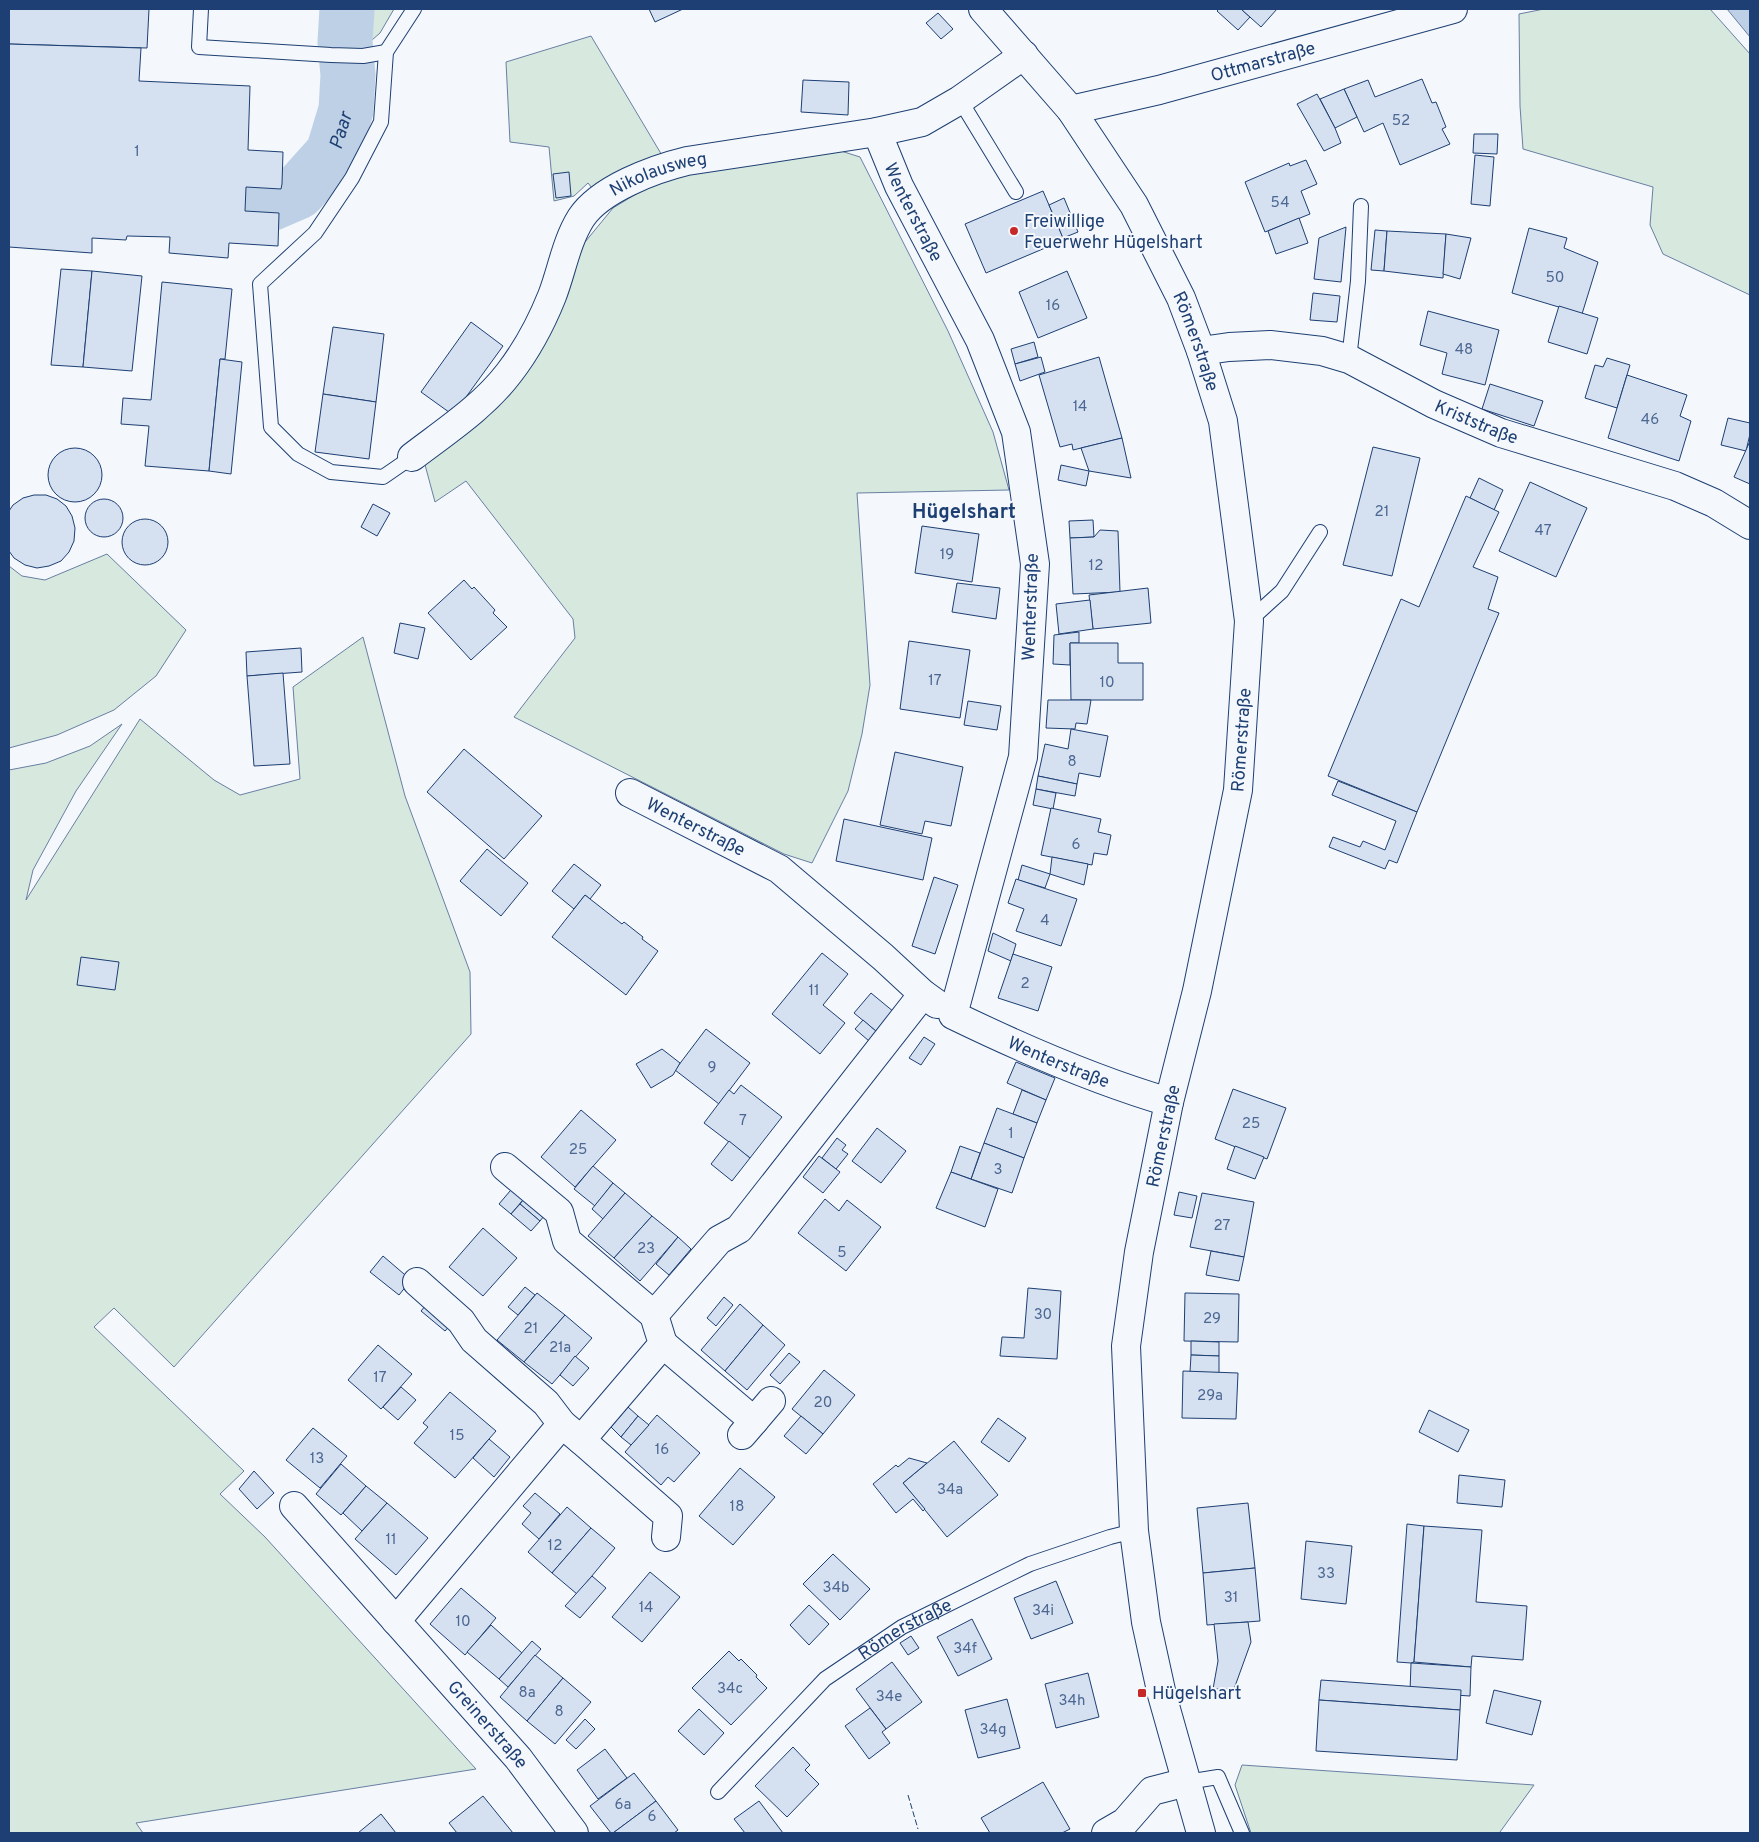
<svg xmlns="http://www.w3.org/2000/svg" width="1759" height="1842" font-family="Overpass,sans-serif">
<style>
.green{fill:#d7e8df;stroke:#687fa3}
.water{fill:#bed0e5;stroke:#687fa3}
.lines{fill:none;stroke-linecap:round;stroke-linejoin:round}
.river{stroke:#bed0e5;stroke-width:55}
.building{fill:#d5e0f0;stroke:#1d3f73}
.service-casing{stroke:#1d3f73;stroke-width:16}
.minor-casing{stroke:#1d3f73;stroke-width:30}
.secondary-casing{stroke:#1d3f73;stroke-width:30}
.service{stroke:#f4f7fb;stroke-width:14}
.minor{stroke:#f4f7fb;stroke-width:28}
.secondary{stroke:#f4f7fb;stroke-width:28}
.fence{stroke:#1d3f73;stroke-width:1;stroke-dasharray:6 2.5;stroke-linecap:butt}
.poi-dot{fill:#c62828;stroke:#f4f7fb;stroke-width:2}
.labels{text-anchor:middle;stroke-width:4;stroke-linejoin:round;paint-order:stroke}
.number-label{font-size:15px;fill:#4b6792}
.street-label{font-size:18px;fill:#1d3f73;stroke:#f4f7fb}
.poi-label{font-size:18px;fill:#1d3f73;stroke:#f4f7fb;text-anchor:start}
.water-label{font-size:19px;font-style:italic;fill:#1d3f73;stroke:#f4f7fb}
.quarter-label{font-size:20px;font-weight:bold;fill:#1d3f73;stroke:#f4f7fb}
</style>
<rect width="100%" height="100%" fill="#f4f7fb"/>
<g class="green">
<polygon points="358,9 394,9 380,33 372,40 359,41"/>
<polygon points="1544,9 1710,9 1750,54 1750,295 1663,254 1650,225 1653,187 1523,149 1520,106 1519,14"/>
<polygon points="591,36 663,157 592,188 588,183 574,196 554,201 549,147 510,142 506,62"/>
<polygon points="841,151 860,157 948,331 993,432 1009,490 857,493 870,685 862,734 848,791 812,863 784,854 514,717 575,638 573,619 466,481 435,502 424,461 501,401 576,253 613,208 659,180 726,166"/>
<polygon points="107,554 186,630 156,676 114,710 57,735 9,748 9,566 22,576 45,580"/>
<polygon points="363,637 405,796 470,972 471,1034 174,1367 114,1308 94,1327 244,1471 220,1494 265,1537 476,1769 136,1823 143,1833 9,1833 9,770 46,763 90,746 122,724 76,791 33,870 26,900 140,719 214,780 240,795 300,779 293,687"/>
<polygon points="1242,1765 1534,1785 1500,1832 1501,1833 1251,1833 1235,1785"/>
</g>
<g class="water">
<polygon points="330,9 358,9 359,41 332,42"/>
<polygon points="1727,9 1750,9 1750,37"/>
<path d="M335,75l26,1 2,44 -4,19 -8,17 -19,16 -25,32 -15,8h-38l2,-24 25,1 1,-5c16,-18 44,-41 49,-66 2,-13 2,-29 4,-43z"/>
</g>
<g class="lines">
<path class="river" id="s1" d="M255,200l15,4 28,-12 35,-39 13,-43 2,-35 -3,-33 2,-33"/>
</g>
<g class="building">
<polygon points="9,9 149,9 147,48 9,44"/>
<polygon points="649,9 683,9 655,22"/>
<polygon points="1219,9 1241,9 1250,17 1238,30 1217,11"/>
<polygon points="1241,9 1277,9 1261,27"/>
<polygon points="938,13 953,29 941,39 926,23"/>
<polygon points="9,44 141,48 139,81 250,86 248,150 283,152 282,184 281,189 246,187 245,211 279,213 278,246 229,243 228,258 169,253 170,237 127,236 126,240 92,238 92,253 9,247"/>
<polygon points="1422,79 1432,103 1436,102 1446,127 1442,129 1450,144 1400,165 1383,123 1364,132 1344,89 1368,80 1375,97"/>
<polygon points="803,80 849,82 848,115 801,112"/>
<polygon points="1344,89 1357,117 1335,128 1320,99"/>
<polygon points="1317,94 1335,128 1341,143 1324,151 1297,104"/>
<polygon points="1474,134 1498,134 1497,154 1473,153"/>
<polygon points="1475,155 1494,157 1490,206 1471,204"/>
<polygon points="1306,160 1317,184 1301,191 1310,214 1265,232 1245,182 1289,163 1290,166"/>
<polygon points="569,172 571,196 556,198 553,174"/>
<polygon points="1043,191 1064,240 986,273 965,224"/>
<polygon points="1064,198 1078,232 1063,238 1049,205"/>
<polygon points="1299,218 1308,243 1276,254 1268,231"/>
<polygon points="1346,227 1341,282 1314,279 1319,238"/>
<polygon points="1529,228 1567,238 1564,248 1598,262 1582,314 1512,293"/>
<polygon points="1375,230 1387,231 1384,271 1371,270"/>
<polygon points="1387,231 1446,234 1443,278 1384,271"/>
<polygon points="1446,234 1471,238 1460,279 1443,274"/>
<polygon points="61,269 92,271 83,367 51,365"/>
<polygon points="92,271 142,276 132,371 83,367"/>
<polygon points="1067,271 1087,318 1038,338 1019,292"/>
<polygon points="162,282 232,289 225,359 220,359 209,471 145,466 149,426 121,424 123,398 151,400"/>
<polygon points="1313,293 1340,296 1337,322 1310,320"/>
<polygon points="1559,306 1598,318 1587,354 1548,342"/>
<polygon points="1428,311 1499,330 1485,385 1442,374 1447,353 1420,345"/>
<polygon points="471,322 503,346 453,415 421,392"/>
<polygon points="333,327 384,334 376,402 323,394"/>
<polygon points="1034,342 1038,357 1015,364 1011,349"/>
<polygon points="1041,357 1045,372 1020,381 1015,364"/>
<polygon points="1099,357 1122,438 1073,450 1072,444 1060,447 1039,375"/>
<polygon points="1607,358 1630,365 1617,408 1585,398 1595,365 1603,367"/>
<polygon points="220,359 242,362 231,474 209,471"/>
<polygon points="1627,375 1687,395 1680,416 1691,421 1679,461 1608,438"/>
<polygon points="1490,384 1543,401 1534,426 1482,409"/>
<polygon points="323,394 376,402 369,459 315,452"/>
<polygon points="1728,418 1750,423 1750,434 1746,451 1721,445"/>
<polygon points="1122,438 1131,478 1089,471 1081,448"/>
<polygon points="1750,441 1750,484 1734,477"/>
<polygon points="1373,447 1420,458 1392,576 1343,565"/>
<circle cx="75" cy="475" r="27"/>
<polygon points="1061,465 1089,471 1086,486 1058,480"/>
<polygon points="1479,478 1503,490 1494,510 1470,498"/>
<polygon points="1530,482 1587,508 1556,577 1499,551"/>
<polygon points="34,495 46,495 57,499 66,506 72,516 75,528 74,541 69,552 61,561 49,566 37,568 25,565 14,558 9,551 9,511 13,505 23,498"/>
<polygon points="1466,496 1499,512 1473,567 1498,577 1488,609 1499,613 1417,812 1328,776 1401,599 1419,607"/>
<circle cx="104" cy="518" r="19"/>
<polygon points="373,504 390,513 377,536 361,527"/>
<circle cx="145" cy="542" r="23"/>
<polygon points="1093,520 1094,537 1070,538 1069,521"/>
<polygon points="922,526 979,534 972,582 915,573"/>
<polygon points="1100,530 1118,531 1120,592 1073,594 1070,538 1094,537"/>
<polygon points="464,580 472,589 474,587 495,610 493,613 507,627 471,660 428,613"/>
<polygon points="957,583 1000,588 996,619 952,612"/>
<polygon points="1148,588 1151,623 1093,629 1089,595"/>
<polygon points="1090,600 1093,629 1059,634 1056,604"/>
<polygon points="400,623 425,628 418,659 394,653"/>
<polygon points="1079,632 1079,643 1070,643 1070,665 1053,664 1054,635"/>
<polygon points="909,641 970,650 960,718 900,709"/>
<polygon points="1070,643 1118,643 1118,663 1143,663 1143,700 1071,700"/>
<polygon points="301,648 302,672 247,676 246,652"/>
<polygon points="283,673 290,764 254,766 247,676"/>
<polygon points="1048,700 1091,700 1087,724 1076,723 1075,729 1046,728"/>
<polygon points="968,701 1001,706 997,730 964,725"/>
<polygon points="1071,729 1108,736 1100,777 1079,773 1077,784 1038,776 1045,744 1068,749"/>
<polygon points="464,749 542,816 504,859 427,792"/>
<polygon points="895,752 963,767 951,826 925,821 922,834 880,825"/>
<polygon points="1038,776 1077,784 1075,796 1036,789"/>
<polygon points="1338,781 1417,812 1397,863 1389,860 1385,869 1329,847 1333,837 1360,847 1363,841 1385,850 1396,821 1332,795"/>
<polygon points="1036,789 1056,793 1053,809 1033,805"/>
<polygon points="1051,808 1101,819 1098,832 1111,835 1107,855 1094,853 1092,865 1041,855"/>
<polygon points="844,819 932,838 923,880 836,861"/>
<polygon points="487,849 528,883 501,916 460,881"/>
<polygon points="1052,857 1088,864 1084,885 1050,874"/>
<polygon points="574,864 601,885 590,899 585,895 574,909 552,891"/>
<polygon points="1022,865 1050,874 1045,888 1018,880"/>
<polygon points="934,877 958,885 935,954 912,946"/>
<polygon points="1016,879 1077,899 1061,946 1016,931 1024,909 1008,903"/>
<polygon points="585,895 622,924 624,922 643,937 642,939 658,951 626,995 552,937"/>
<polygon points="993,933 1016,944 1011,961 988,951"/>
<polygon points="822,953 848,974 823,1005 845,1023 820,1054 772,1014"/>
<polygon points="1013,954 1052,967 1038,1011 998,998"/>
<polygon points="81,957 119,962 115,990 77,985"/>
<polygon points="871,993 894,1012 877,1032 854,1013"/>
<polygon points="863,1020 877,1032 869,1041 855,1029"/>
<polygon points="706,1029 750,1063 719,1104 675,1070"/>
<polygon points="924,1037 935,1044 921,1065 909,1058"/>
<polygon points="662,1049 680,1063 673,1075 651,1088 636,1064"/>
<polygon points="1016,1062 1055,1078 1046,1100 1007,1083"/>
<polygon points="741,1085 782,1117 750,1158 704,1123 729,1090 734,1094"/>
<polygon points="1233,1089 1286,1108 1267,1159 1215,1139"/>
<polygon points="1022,1090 1046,1100 1037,1123 1013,1114"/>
<polygon points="997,1108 1037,1123 1024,1158 984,1143"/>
<polygon points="581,1110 616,1140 575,1187 541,1157"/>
<polygon points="877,1128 906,1151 881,1183 852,1161"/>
<polygon points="837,1138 846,1145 842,1150 848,1154 836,1169 822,1158"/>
<polygon points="729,1141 750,1158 732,1181 711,1164"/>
<polygon points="984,1143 1024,1158 1012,1193 971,1179"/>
<polygon points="960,1146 980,1153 971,1179 951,1172"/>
<polygon points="1235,1146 1264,1157 1255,1179 1227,1169"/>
<polygon points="819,1156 840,1172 823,1193 803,1177"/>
<polygon points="593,1166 613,1183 595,1206 574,1189"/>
<polygon points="951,1172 998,1189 985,1227 936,1208"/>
<polygon points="613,1183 625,1193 603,1219 592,1209"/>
<polygon points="516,1184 528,1194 511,1214 499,1204"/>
<polygon points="1179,1192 1197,1196 1192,1218 1174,1215"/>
<polygon points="625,1193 652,1216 614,1258 588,1236"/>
<polygon points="1202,1193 1254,1202 1244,1257 1190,1247"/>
<polygon points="528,1194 548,1211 540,1221 520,1204"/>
<polygon points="825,1199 839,1211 847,1200 881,1227 846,1271 798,1233"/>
<polygon points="520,1204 540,1221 531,1231 511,1214"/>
<polygon points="652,1216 678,1237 640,1281 614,1258"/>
<polygon points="483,1228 517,1258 483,1296 449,1267"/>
<polygon points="678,1237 691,1249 669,1275 656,1264"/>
<polygon points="1211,1251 1244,1257 1239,1281 1206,1275"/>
<polygon points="383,1256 411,1280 399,1295 370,1272"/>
<polygon points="525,1287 535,1295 518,1315 508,1307"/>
<polygon points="1028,1288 1061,1291 1057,1359 1000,1356 1002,1337 1024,1338"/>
<polygon points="537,1293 565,1315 524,1362 497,1340"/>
<polygon points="1185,1293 1239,1294 1238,1342 1184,1341"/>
<polygon points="724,1297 733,1305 716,1326 707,1318"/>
<polygon points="431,1299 455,1320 445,1331 421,1311"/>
<polygon points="740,1304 763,1325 725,1371 701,1350"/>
<polygon points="565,1315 592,1338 552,1384 524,1362"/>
<polygon points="763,1325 785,1345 747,1390 725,1371"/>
<polygon points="1191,1341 1219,1342 1219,1356 1191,1355"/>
<polygon points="378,1345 412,1374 381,1409 348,1380"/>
<polygon points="789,1353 800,1362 780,1384 770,1375"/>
<polygon points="1191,1355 1219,1356 1219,1373 1190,1372"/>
<polygon points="575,1356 589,1368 573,1386 560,1375"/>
<polygon points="824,1370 855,1395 823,1434 792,1409"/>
<polygon points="1183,1371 1238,1373 1236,1419 1182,1418"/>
<polygon points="401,1387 416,1400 398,1420 383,1407"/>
<polygon points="450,1392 496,1431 455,1478 414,1443 428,1427 423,1423"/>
<polygon points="628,1407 638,1416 621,1437 611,1427"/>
<polygon points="1429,1410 1469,1430 1458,1452 1419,1432"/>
<polygon points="657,1415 700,1453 674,1482 668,1477 661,1485 625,1452"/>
<polygon points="638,1416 649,1425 631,1445 621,1437"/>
<polygon points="801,1416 823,1434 806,1454 784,1436"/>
<polygon points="998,1418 1026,1438 1009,1462 981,1442"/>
<polygon points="313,1428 347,1456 320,1488 286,1460"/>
<polygon points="489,1439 510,1457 494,1477 473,1458"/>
<polygon points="954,1441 998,1495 947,1537 903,1483"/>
<polygon points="909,1458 927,1463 903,1483 925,1509 923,1511 913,1499 896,1513 873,1484 896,1465 898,1467"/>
<polygon points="341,1464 366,1486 341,1515 316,1494"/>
<polygon points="740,1468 775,1497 733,1545 699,1516"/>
<polygon points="254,1471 274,1493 257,1509 239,1489"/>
<polygon points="1459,1475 1505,1480 1502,1507 1457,1503"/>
<polygon points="366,1486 387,1503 362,1531 343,1513"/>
<polygon points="535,1493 560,1514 539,1539 522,1524 531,1513 523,1506"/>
<polygon points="387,1503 428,1538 396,1575 355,1539"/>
<polygon points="1248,1503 1255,1568 1203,1573 1197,1508"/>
<polygon points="567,1507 591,1528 552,1573 528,1552"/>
<polygon points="1407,1524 1424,1526 1414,1662 1411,1663 1397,1662"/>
<polygon points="1424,1526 1482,1530 1476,1602 1527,1606 1523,1660 1472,1656 1471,1667 1414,1662"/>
<polygon points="591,1528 615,1548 577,1594 552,1573"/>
<polygon points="1306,1541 1352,1546 1346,1604 1301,1599"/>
<polygon points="833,1554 870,1589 840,1620 803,1584"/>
<polygon points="1255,1568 1260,1621 1207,1625 1203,1573"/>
<polygon points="650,1572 680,1597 642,1642 612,1617"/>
<polygon points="592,1576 606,1588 580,1618 565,1606"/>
<polygon points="1056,1581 1073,1623 1031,1639 1014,1598"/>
<polygon points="461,1588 496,1618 465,1655 430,1624"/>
<polygon points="809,1605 829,1624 809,1645 790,1625"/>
<polygon points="972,1619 992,1659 958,1676 937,1637"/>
<polygon points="1248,1622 1251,1642 1234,1689 1213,1689 1218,1661 1214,1624"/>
<polygon points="491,1625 522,1653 499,1679 467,1652"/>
<polygon points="911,1636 919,1648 908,1655 900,1643"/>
<polygon points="532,1641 541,1649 508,1687 499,1679"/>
<polygon points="729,1651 739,1661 741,1659 757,1675 756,1677 767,1688 731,1725 692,1688"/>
<polygon points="535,1655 563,1678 527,1721 500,1697"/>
<polygon points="892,1662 922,1702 886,1729 856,1689"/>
<polygon points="1411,1663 1471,1667 1470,1696 1410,1692"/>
<polygon points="1088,1673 1099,1717 1056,1728 1045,1684"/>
<polygon points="563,1678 591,1702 555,1744 527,1721"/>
<polygon points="1321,1680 1461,1690 1460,1710 1319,1700"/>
<polygon points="1494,1690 1541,1701 1532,1735 1486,1723"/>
<polygon points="1007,1699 1020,1748 978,1758 965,1710"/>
<polygon points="1319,1700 1460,1710 1457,1760 1316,1751"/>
<polygon points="870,1708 886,1729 882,1732 890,1743 869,1759 845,1726"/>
<polygon points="699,1709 724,1733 704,1755 678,1731"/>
<polygon points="585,1719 595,1729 576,1749 566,1740"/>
<polygon points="793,1747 810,1765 805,1770 819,1784 787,1817 755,1786"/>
<polygon points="605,1749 627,1778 598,1799 577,1770"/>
<polygon points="634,1773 656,1801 613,1833 611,1833 590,1806"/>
<polygon points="1043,1782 1070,1829 1062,1833 990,1833 981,1818"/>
<polygon points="483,1796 513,1833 457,1833 449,1823"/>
<polygon points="656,1801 678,1830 674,1833 613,1833"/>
<polygon points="759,1801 783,1833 745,1833 734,1819"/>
<polygon points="381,1814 396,1833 358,1833"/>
</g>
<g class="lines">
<g class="service-casing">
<g id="service">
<polyline points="201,9 199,47 331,55 363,56 386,52"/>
<polyline points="960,100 1016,192"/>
<polyline points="1349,359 1358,281 1361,206"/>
<polyline points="412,457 383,477 331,472 298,454 271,427 260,284 315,233 352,178 381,122 386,52 414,9"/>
<polyline points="1249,621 1282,591 1320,532"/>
<polyline points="1187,1782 1218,1777 1242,1833"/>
<path id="s2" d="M718,1792l107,-113 77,-52 128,-63 80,-27 24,-6"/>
</g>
</g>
<g class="minor-casing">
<g id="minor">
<path id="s3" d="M1071,110l88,-20 294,-81"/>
<path id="s4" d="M877,132l22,54 81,154 36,92 19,132 -12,193 -70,258c70,34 141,65 216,87"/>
<path id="s5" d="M1201,351l28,-4 41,-2 52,6 27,8 85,45 67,29 174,53 39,17 36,22"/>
<path id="s6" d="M412,457c34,-26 71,-50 97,-84 17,-22 33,-52 43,-77 10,-26 14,-54 29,-78 19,-29 73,-49 106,-57l190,-29 45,-10 38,-22 64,-45"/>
<path id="s7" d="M630,793l149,76 104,88 40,37 14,10"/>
<polyline points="505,1167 559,1212 567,1241 654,1315"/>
<polyline points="417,1282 461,1321 474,1340 546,1403 562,1424"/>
<polyline points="663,1344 754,1421 742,1435"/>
<polyline points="754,1421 771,1401"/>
<polyline points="581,1440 668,1516 666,1537"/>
<path id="s8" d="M294,1506l224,252 56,75"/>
<polyline points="396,1621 562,1424 581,1440 663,1344 654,1315 719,1240 739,1229 923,994"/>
<polyline points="1106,1833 1125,1822 1152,1791 1187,1782"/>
</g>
</g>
<g class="secondary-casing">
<g id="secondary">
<path id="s9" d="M983,9l88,101 63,95 47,93 20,53 22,70 26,200 -11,169 -41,201 -28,111 -30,150 -13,94 8,185 12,91 16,73 39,138"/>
</g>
</g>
<use href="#service" class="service"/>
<use href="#minor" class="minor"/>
<use href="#secondary" class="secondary"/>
<polyline class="fence" points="908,1795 918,1829"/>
</g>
<g class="poi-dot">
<circle cx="1014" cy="231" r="5"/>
<rect x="1137" y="1688" width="10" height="10" rx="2.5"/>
</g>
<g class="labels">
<g class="number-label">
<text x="1401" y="125">52</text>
<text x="137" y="156">1</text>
<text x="1280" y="207">54</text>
<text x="1555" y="282">50</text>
<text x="1053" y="310">16</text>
<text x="1464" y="354">48</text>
<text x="1080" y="411">14</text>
<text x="1650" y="424">46</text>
<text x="1382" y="516">21</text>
<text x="1543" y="535">47</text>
<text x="947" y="559">19</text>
<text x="1096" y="570">12</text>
<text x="935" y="685">17</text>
<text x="1107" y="687">10</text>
<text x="1072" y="766">8</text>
<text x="1076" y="849">6</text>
<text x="1045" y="925">4</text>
<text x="1025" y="988">2</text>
<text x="814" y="995">11</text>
<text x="712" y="1072">9</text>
<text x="743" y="1125">7</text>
<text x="1251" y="1128">25</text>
<text x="1011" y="1138">1</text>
<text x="578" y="1154">25</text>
<text x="998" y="1174">3</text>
<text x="1222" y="1230">27</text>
<text x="646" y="1253">23</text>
<text x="842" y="1257">5</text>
<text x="1043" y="1319">30</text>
<text x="1212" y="1323">29</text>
<text x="531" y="1333">21</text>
<text x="560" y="1352">21a</text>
<text x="380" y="1382">17</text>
<text x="1210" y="1400">29a</text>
<text x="823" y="1407">20</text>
<text x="457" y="1440">15</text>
<text x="662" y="1454">16</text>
<text x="317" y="1463">13</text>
<text x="950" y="1494">34a</text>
<text x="737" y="1511">18</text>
<text x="391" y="1544">11</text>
<text x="555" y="1550">12</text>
<text x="1326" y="1578">33</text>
<text x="836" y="1592">34b</text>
<text x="1231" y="1602">31</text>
<text x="646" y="1612">14</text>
<text x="1043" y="1615">34i</text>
<text x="463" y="1626">10</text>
<text x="965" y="1653">34f</text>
<text x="730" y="1693">34c</text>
<text x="527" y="1697">8a</text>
<text x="889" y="1701">34e</text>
<text x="1072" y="1705">34h</text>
<text x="559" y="1716">8</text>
<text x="993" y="1734">34g</text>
<text x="623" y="1809">6a</text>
<text x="652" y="1821">6</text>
</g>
<g class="street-label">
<text dy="6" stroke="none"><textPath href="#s3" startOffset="198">Ottmarstraße</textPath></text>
<text dy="6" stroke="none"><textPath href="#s6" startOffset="392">Nikolausweg</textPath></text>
<text dy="6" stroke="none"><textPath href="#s4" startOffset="88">Wenterstraße</textPath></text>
<text dy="6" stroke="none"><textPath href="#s9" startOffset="398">Römerstraße</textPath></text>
<text dy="6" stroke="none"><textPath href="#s5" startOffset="292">Kriststraße</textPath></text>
<text transform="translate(1030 607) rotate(-88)" y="6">Wenterstraße</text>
<text transform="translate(1241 740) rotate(-86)" y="6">Römerstraße</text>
<text dy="6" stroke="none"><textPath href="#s7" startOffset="74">Wenterstraße</textPath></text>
<text dy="6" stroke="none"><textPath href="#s4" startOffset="1041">Wenterstraße</textPath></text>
<text transform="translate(1163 1136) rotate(-78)" y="6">Römerstraße</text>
<text dy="6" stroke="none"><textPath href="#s2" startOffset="250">Römerstraße</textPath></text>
<text dy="6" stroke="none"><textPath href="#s8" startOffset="292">Greinerstraße</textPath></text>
</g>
<g class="poi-label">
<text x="1024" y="227">Freiwillige<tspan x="1024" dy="21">Feuerwehr Hügelshart</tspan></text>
<text x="1152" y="1699">Hügelshart</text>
</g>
<g class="water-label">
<text dy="7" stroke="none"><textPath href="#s1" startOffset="122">Paar</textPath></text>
</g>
<g class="quarter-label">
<text x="964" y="518">Hügelshart</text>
</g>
</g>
<rect width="1759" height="1842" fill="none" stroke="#1d3f73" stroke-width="20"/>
</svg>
